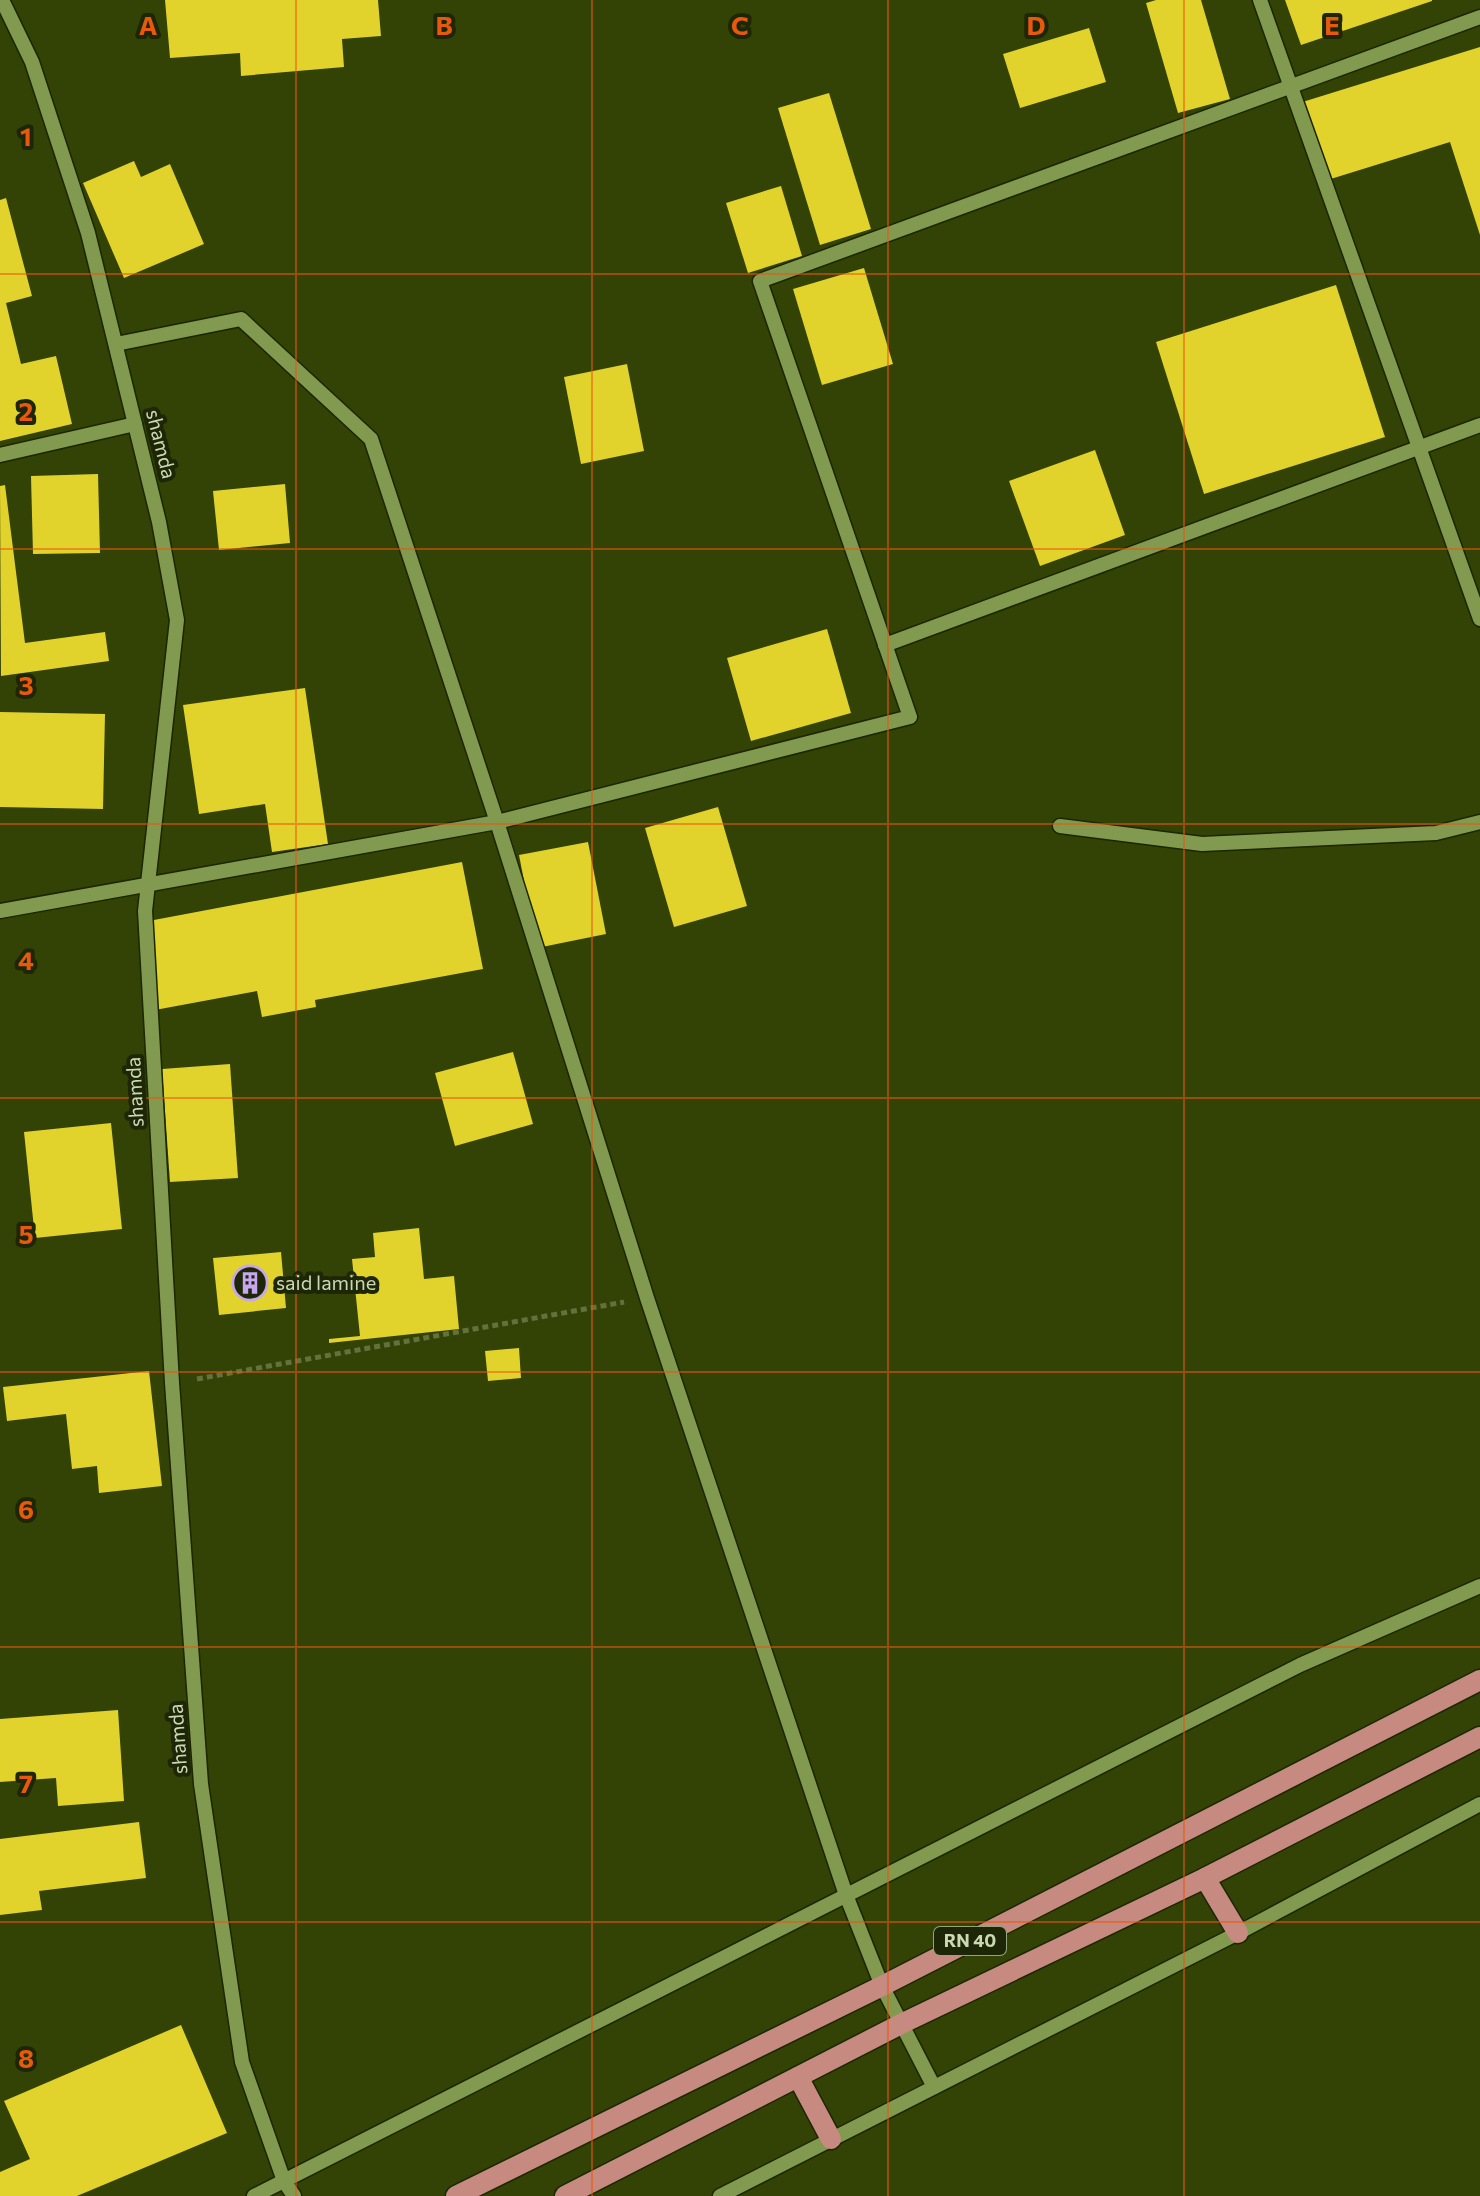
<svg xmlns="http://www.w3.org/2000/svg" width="1480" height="2196" font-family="Commissioner,sans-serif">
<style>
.building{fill:#e1d22c}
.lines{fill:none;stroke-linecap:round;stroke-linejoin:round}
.minor-casing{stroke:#1c2700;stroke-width:17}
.major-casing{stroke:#1c2700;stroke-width:23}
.path{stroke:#63723d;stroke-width:5;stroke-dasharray:6 4;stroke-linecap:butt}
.minor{stroke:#829a4f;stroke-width:14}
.major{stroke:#c68a80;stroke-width:20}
.grid{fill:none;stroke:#e8590c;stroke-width:2;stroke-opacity:0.55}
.labels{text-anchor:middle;stroke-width:8;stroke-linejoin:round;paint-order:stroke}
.shield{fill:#1d2707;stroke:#96a37f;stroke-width:2}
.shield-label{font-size:18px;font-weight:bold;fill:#cad8b3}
.street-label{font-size:20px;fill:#cad8b3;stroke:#1d2707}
.poi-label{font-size:20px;fill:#cad8b3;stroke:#1d2707;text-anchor:start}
.grid-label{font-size:26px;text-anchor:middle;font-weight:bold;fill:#e8590c;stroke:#1d2707;stroke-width:8;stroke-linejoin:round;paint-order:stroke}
</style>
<rect width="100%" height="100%" fill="#334205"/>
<g class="building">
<polygon points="165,0 378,0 381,36 342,39 344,67 241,76 240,53 170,58"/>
<polygon points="1156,0 1201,0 1230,99 1178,113 1146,3"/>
<polygon points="1285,0 1432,0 1432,1 1301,45"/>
<polygon points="1089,28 1106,82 1020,108 1003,54"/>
<polygon points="1480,47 1480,235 1450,142 1321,182 1296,104"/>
<polygon points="829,93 871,229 820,245 778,108"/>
<polygon points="134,161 141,177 170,164 204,244 124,278 83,183"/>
<polygon points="781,186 802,256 748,273 726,203"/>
<polygon points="6,198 32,296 6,303 21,364 56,356 72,424 0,441 0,200"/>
<polygon points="864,268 893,364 822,385 793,289"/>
<polygon points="1336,285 1385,437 1204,494 1156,342"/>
<polygon points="627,364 644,451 581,464 564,377"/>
<polygon points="1095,450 1125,535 1040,566 1009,481"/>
<polygon points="98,474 100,553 33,554 31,476"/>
<polygon points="285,484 290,543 219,550 213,491"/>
<polygon points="5,485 25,643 105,632 109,661 1,676 0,486"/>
<polygon points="827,629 851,713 751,741 727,658"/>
<polygon points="305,688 328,844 272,852 265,804 199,814 183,705"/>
<polygon points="0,712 105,714 103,809 0,807"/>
<polygon points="718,807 747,906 674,927 645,828"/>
<polygon points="588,842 606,934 537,948 519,855"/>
<polygon points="462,862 483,969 315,1000 316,1007 262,1017 257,991 155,1010 138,923"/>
<polygon points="513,1052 533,1124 455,1146 435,1073"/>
<polygon points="230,1064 238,1178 170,1182 162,1069"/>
<polygon points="111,1123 122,1229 35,1238 24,1132"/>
<polygon points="419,1228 424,1279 454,1276 459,1329 329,1343 329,1339 360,1336 352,1259 375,1257 373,1233"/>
<polygon points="281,1252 286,1308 219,1315 213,1258"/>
<polygon points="519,1348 521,1378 488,1381 485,1351"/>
<polygon points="149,1371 162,1486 99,1493 97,1466 72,1469 66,1414 7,1421 3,1387"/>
<polygon points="118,1710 124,1801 58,1806 56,1778 0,1782 0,1719"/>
<polygon points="139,1822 146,1878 39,1891 42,1910 0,1915 0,1839"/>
<polygon points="181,2025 227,2133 77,2196 0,2196 0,2172 30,2159 4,2101"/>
</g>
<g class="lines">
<g class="minor-casing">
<g id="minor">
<polyline points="2,0 32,62 88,233 159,522 177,620 145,911 172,1383 201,1784 242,2062 284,2181 294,2196"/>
<polyline points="1260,0 1480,619"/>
<polyline points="116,344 241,319 371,439 497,822 647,1298 846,1895 882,1986 934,2087"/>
<polyline points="0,455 135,424"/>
<polyline points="885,645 1480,425"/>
<polyline points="1060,826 1202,844 1436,833 1480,822"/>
<polyline points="0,911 497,822 910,717 760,281 1480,17"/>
<polyline points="254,2196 1300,1665 1480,1586"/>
<polyline points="720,2196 1238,1933 1480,1804"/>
</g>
</g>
<g class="major-casing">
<g id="major">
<polyline points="1205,1878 1238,1933"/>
<polyline points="798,2077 831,2139"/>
<polyline points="456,2196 882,1986 1480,1680"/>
<polyline points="565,2196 903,2023 1205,1878 1480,1737"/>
</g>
</g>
<polyline class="path" points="197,1379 624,1302"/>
<use href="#minor" class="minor"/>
<use href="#major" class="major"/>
</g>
<path class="grid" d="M296,0v2196M592,0v2196M888,0v2196M1184,0v2196M0,274h1480M0,549h1480M0,824h1480M0,1098h1480M0,1372h1480M0,1647h1480M0,1922h1480"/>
<defs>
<g id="building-ring" transform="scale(1.8)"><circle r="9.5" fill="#1d2707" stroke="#c6a6f0" stroke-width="1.5"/><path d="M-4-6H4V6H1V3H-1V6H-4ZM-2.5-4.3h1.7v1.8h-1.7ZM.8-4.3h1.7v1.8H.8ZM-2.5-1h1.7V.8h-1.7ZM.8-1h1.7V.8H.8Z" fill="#c6a6f0"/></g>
</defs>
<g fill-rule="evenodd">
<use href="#building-ring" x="250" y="1283"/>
</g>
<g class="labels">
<rect class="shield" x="934" y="1927" width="72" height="28" rx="6"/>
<g class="shield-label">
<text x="970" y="1947">RN 40</text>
</g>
<g class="street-label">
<text transform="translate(161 444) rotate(76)" y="7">shamda</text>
<text transform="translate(135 1092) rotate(-93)" y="7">shamda</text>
<text transform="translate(178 1739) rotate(-94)" y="7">shamda</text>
</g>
<g class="poi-label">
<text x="276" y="1290">said lamine</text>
</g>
</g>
<g class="grid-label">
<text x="148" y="35">A</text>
<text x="444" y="35">B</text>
<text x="740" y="35">C</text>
<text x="1036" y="35">D</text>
<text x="1332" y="35">E</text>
<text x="26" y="146">1</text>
<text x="26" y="421">2</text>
<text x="26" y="695">3</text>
<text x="26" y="970">4</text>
<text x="26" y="1244">5</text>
<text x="26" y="1519">6</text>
<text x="26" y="1793">7</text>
<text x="26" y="2068">8</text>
</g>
</svg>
